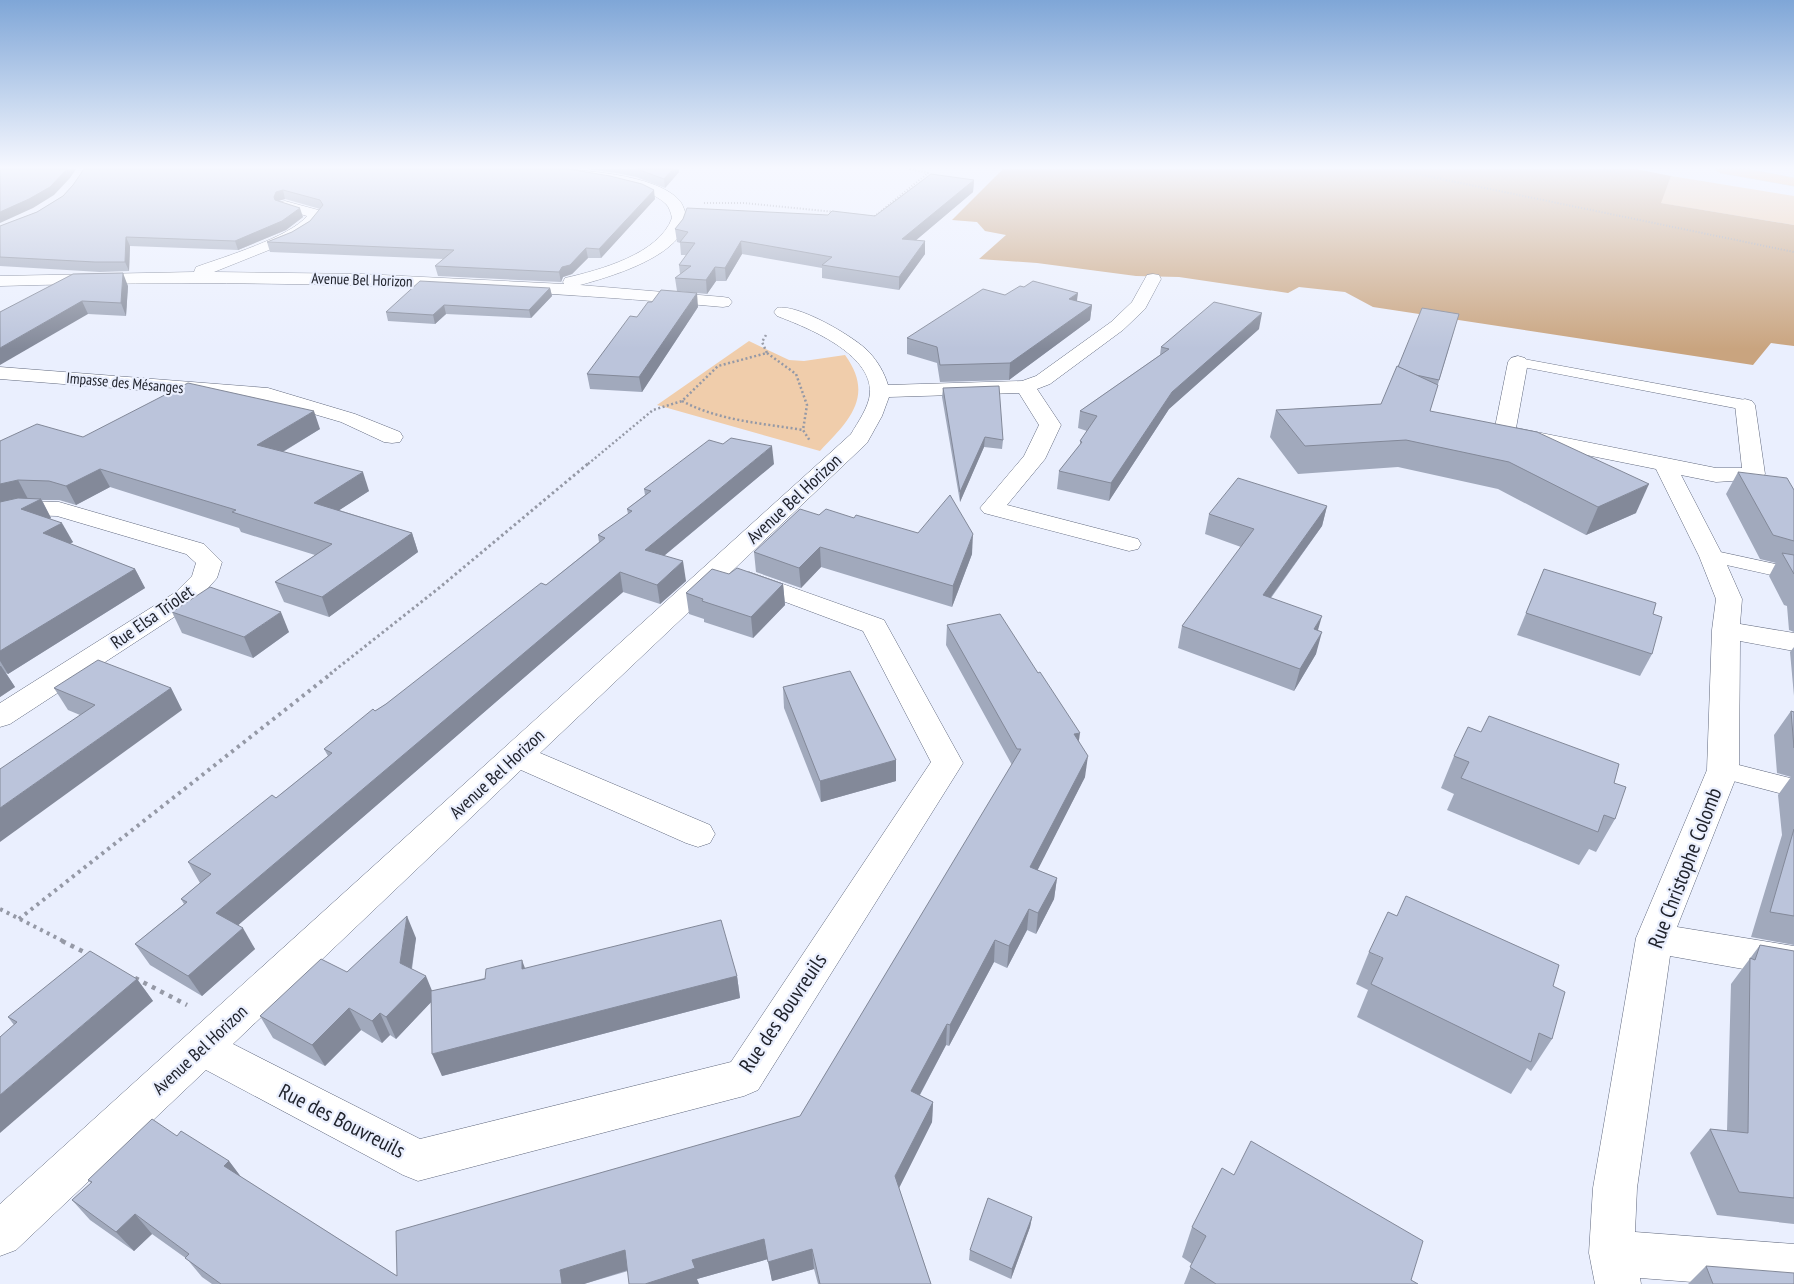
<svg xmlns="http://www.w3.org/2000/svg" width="1794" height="1284" font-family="'PT Sans Narrow',sans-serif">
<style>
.green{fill:#f0cdab}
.forest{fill:#c9a47f}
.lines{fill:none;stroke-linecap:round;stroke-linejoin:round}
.lane-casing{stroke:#61697e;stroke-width:1}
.street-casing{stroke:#61697e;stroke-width:1}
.highway-casing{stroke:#d2d3d5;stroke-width:1}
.path-far4{stroke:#9599a6;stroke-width:2;stroke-dasharray:1 2;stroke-linecap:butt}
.path-far3{stroke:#9599a6;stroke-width:2.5;stroke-dasharray:2 2.5;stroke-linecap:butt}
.path-far2{stroke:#9599a6;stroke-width:3;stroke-dasharray:2.5 3;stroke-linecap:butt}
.path-far1{stroke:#9599a6;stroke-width:4;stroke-dasharray:3 4.5;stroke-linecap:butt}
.path{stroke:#9599a6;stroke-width:4.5;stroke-dasharray:4 5.5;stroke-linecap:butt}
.lane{fill:#fff;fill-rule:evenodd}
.street{fill:#fff;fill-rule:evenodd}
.highway{fill:#fdca99;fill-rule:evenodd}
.wall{fill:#a1a9bc}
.shaded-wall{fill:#838999}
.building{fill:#bbc4db;stroke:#838999}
.labels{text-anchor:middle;stroke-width:4.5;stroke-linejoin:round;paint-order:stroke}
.far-street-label{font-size:15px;fill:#20232c;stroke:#eaeffe}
.street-label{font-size:18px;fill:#20232c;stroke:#eaeffe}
.near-street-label{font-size:21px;fill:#20232c;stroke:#eaeffe}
</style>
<rect width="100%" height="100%" fill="#eaeffe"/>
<g class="green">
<polygon points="1671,176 1794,196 1794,225 1660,203"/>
<path d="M749,341l40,19 15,1 41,-6c30,41 4,66 -25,96l-163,-46z"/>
</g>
<polygon class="forest" points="1003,169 1636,169 1671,176 1661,203 1794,225 1794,346 1771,343 1753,365 1373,307 1345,292 1299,287 1288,293 1179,277 1136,276 1037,263 979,259 1006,235 985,231 977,222 952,220"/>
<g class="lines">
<g class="lane-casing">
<g id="lane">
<polygon points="1518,358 1745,400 1751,402 1753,405 1751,408 1745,410 1513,365 1511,362 1513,359"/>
<polygon points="1711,550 1794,568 1794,580 1704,560 1701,556 1704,552"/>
<polygon points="1723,761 1794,779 1794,797 1714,776 1711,770 1714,764"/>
</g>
</g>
<g class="street-casing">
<g id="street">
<path d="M545,169c33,0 111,5 134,31 4,4 6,12 8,18 -1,4 -2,10 -5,14 -16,28 -72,45 -102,53l143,12 6,1 3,4 -3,4 -6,1c-242,-22 -481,-28 -723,-21v-10l194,-4 2,-5c28,-10 94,-30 111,-51l-27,-8 -2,-3 2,-3 5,-1 37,10 2,3 -12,15 -18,11 -80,32 148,2 202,10 -1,-2 2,-4c35,-8 94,-24 107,-60 -1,-5 -3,-11 -6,-14 -19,-20 -87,-26 -115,-31z"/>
<path d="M1153,274l6,1 2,4 -16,30 -22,21 -73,54 -13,5 24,36 -16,34 -38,46 131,34 3,5 -3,5 -9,2 -145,-38 -4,-5 44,-52 15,-31 -20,-32 -130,4 -7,19 -15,27 -327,310 170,72 5,9 -5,9 -12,4 -12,-4 -165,-73 -288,274 187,95 311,-77 200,-300 -68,-131 -123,-46 -4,-5 4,-5 9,-3 135,48 79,143 -205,327 -14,6 -326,85 -15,-6 -197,-105 -190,180 -16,6v-52l851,-770c7,-12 18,-27 19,-41 2,-40 -64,-66 -93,-77l-3,-4 3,-4c20,-5 78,29 92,44 9,10 15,20 19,33l134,-4 14,-5 75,-54 21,-20 15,-27z"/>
<polygon points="1518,356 1525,358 1528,362 1516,428 1716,468 1742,468 1735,405 1738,401 1745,399 1752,401 1755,405 1765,474 1762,479 1716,482 1681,475 1723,556 1742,599 1740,624 1794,633 1794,651 1740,641 1739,770 1677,927 1794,946 1794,978 1670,956 1637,1188 1635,1232 1794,1244 1794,1284 1718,1284 1640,1278 1641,1284 1595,1284 1589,1253 1593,1188 1636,938 1707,770 1712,630 1716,599 1699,556 1656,469 1497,437 1494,432 1508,362 1511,358"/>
<polygon points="0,367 268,388 355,414 400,432 403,437 400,442 392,443 384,442 341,422 266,400 0,379"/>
<polygon points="28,501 59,502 204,544 222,562 217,578 194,604 10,724 0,727 0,703 176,592 192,576 196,563 186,554 57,516 28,515 0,521 0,507"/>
</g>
</g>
<g class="highway-casing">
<polygon id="highway" points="1715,169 1747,169 1794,178 1794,186 1721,173"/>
</g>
<g class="path-far4">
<polyline points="1393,169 1794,252"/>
<polyline points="1601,169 1619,173"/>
<polyline points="704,203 744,203 835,212"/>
<polyline points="868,216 875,216 928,173 909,169"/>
</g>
<g class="path-far3">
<polyline points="767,353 796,374 807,405 803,430 810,441"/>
<path d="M682,401c38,20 79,22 121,29"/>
<polyline points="588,464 653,410 682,401 718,366 767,353 762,342 766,335"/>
</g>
<polyline class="path-far2" points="330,674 439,588 590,462"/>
<g class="path-far1">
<polyline points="0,909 65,942"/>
<polyline points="19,919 332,673"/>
</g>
<g class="path">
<polyline points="62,941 90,955"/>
<polyline points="135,978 187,1005"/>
</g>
<use href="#lane" class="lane"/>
<use href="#street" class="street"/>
<use href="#highway" class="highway"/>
</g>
<g class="wall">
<polygon points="587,169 679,169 679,172 665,188 636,177 616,173"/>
<polygon points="974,180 973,192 915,241 925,254 899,290 822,278 822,268 742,254 726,281 716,281 707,294 677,291 675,278 680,274 679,265 686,255 681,255 680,243 677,242 675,229 828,215 875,216"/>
<polygon points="73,185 655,199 601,258 588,258 572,274 563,277 561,282 438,276 435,266 444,259 270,252 267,242 292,232 310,221 320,209 285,199 278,201 303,217 286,230 238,250 130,246 129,271 100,272 0,266 0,226 37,212 63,196"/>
<polygon points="128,286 126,316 88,314 0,312"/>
<polygon points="550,288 552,296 531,318 446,314 435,324 388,321 386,312"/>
<polygon points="1005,295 1077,301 1092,305 1090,320 1009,380 940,382 937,363 907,354 907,338"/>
<polygon points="698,307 642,392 590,389 587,374 637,317"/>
<polygon points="1459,314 1430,411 1636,513 1586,535 1498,489 1398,467 1298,474 1270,437 1276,410 1381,404 1398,367"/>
<polygon points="1259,329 1169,409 1109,501 1057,489 1059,471 1080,445 1080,441 1087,431 1078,428 1080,411 1160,355 1161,347"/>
<polygon points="943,388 1003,440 1002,449 984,447 960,502 942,397"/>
<polygon points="320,429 283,452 369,491 339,510 412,533 418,552 329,617 284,602 275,582 315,555 241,532 239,528 110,487 76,505 59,500 42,500 51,518 50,519 73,542 70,544 135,569 145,588 8,674 6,673 15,687 0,697 0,441"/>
<polygon points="774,464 664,556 686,581 660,604 623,592 238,925 255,949 202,996 150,965 135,944 184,904 181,899 200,883 188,862 276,798 328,756 324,749 375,711 386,704 546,585 599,542 598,535 628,514 627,509 645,495 644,489"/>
<polygon points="1738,472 1794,490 1794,632 1789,630 1787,606 1784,605 1769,576 1776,563 1760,559 1726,494"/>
<polygon points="1327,506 1322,526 1271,598 1318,630 1316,654 1294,691 1178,648 1182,626 1241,547 1205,534 1209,514"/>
<polygon points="819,515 972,554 952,607 821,567 801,588 756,572 754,552"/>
<polygon points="1544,569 1653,614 1652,654 1640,676 1517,635"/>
<polygon points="729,574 783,584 785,605 753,638 704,622 704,619 689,614 686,593"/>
<polygon points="172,612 289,632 253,658 182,633"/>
<polygon points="947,625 1079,741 1085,777 1037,870 1057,878 1054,899 1036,934 1027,930 1007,968 994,962 949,1046 946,1045 920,1095 933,1102 932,1122 899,1188 931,1284 818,1284 814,1269 772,1281 768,1259 697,1279 628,1271 584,1284 212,1284 202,1277 187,1259 152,1234 134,1251 90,1220 72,1200 91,1183 88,1180 177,1136 229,1161 241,1177 397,1276 800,1116 1012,765 946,645"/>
<polygon points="1794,647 1794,696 1790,652"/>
<polygon points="783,687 896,760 896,781 821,802 784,708"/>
<polygon points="54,688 171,688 182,710 80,715 68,710"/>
<polygon points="1791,711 1794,712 1794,945 1751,937 1782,835 1778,795 1791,777 1777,773 1774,735"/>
<polygon points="1454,756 1614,783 1615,819 1596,852 1589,849 1579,865 1447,810 1454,794 1441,788"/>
<polygon points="416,938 412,969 432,991 525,968 737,976 740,998 442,1076 431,1002 396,1039 390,1035 382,1043 361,1030 325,1066 273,1038 260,1016"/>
<polygon points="1760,945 1794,951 1794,1224 1717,1215 1690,1153 1710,1129 1727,1131 1731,984"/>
<polygon points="1369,952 1552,1039 1531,1071 1527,1068 1511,1094 1357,1017 1368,990 1356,984"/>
<polygon points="137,979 153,1001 14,1025 8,1017"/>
<polygon points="1032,1217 1030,1227 1011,1279 969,1260 970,1250"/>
<polygon points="1192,1227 1411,1280 1418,1284 1184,1284 1192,1264 1182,1257"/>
<polygon points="1706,1266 1794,1284 1688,1284"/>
</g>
<g class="shaded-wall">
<polygon points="67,169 76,169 70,178 54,195 33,208 0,223 0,212"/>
<polygon points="673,169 679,169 679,172 665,188 664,179"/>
<polygon points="974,180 973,192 902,252 902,239"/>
<polygon points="283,190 285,199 278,201 276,206 274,197 276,192"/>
<polygon points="654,190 655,199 601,258 599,249"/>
<polygon points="300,208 303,217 286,230 238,250 235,241"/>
<polygon points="126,237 130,246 129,271 125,262"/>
<polygon points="741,241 742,254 726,281 725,268"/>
<polygon points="925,241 925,254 899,290 899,277"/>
<polygon points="586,248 588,258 572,274 563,277 561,282 559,272 562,267"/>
<polygon points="715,267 716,281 707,294 706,280"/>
<polygon points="123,273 128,286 126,316 121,303"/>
<polygon points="550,288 552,296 531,318 529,310"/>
<polygon points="697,293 698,307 642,392 639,377"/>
<polygon points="1078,293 1076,308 1069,299"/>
<polygon points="82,301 88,314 0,365 0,348"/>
<polygon points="444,305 446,314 435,324 433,315"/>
<polygon points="1092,305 1090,320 1009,380 1010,363"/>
<polygon points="1262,313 1259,329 1169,409 1109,501 1111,483 1172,392"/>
<polygon points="314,411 320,429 264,463 257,445"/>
<polygon points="985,437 984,447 960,502 960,492"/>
<polygon points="772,446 774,464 648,569 645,550"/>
<polygon points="100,469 110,487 76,505 66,486"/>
<polygon points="363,472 369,491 321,522 314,503"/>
<polygon points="18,480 28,499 0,505 0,484"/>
<polygon points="1649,484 1636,513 1586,535 1598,507"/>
<polygon points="41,499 51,518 32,528 21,509"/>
<polygon points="1327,506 1322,526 1257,616 1263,595"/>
<polygon points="62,523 73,542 54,553 43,533"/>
<polygon points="412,533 418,552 329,617 322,597"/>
<polygon points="973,534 972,554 952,607 953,586"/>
<polygon points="820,547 821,567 801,588 799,568"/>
<polygon points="683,561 686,581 660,604 657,585"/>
<polygon points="135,569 145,588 8,674 0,661 0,651"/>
<polygon points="620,572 623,592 228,934 216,913"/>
<polygon points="783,584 785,605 753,638 751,617"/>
<polygon points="281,612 289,632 253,658 244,637"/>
<polygon points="1322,616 1316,637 1314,629"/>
<polygon points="1322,632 1316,654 1294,691 1300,669"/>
<polygon points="0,666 1,666 15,687 0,697"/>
<polygon points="171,688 182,710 0,842 0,808"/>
<polygon points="1080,733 1077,754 1074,734"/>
<polygon points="1088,756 1085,777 1028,889 1030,867"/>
<polygon points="896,760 896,781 821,802 820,781"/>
<polygon points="1057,878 1054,899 1036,934 1038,913"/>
<polygon points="1029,909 1027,930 1007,968 1009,946"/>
<polygon points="407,916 416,938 409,985 400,963"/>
<polygon points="243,928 255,949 202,996 188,976"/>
<polygon points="995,940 994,962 949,1046 950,1025"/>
<polygon points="522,960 530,982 522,969"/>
<polygon points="426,976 435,998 396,1039 386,1017"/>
<polygon points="737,976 740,998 442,1076 432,1054"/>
<polygon points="137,979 153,1001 0,1133 0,1095"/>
<polygon points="349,1008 361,1030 325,1066 312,1045"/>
<polygon points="380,1013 390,1035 382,1043 372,1021"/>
<polygon points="947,1024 946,1045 911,1111 911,1091"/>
<polygon points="933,1102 932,1122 895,1196 895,1176"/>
<polygon points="229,1161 244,1181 224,1166"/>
<polygon points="135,1214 152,1234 134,1251 116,1232"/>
<polygon points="1032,1217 1030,1227 1011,1279 1012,1269"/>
<polygon points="764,1239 768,1259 697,1279 699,1284 645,1284 692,1260"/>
<polygon points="812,1249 814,1269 772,1281 768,1262"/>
<polygon points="625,1250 631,1269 584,1284 560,1284 560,1270"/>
</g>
<g class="building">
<polygon points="0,169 67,169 50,187 29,199 0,212"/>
<polygon points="84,169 568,169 610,176 642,184 654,190 599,249 586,248 570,265 562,267 559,272 435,266 454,250 267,242 292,232 310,221 323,205 320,200 283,190 276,192 274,197 275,200 300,208 282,221 235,241 126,237 125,262 95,262 0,257 0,226 37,212 63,196 73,185"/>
<polygon points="637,169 673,169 664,179"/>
<polygon points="931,174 974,180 902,239 925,241 899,277 822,265 832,257 741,241 725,268 715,267 706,280 675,278 691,266 679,265 695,243 680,242 688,232 675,229 683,219 687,208 828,215 832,211 875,216"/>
<polygon points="123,273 121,303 82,301 0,348 0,312 73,274"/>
<polygon points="420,281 550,288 529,310 444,305 433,315 386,312"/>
<polygon points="1033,281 1078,293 1069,299 1092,305 1010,363 940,365 937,347 907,338 983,289 1005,295 1020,286 1024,287"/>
<polygon points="661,290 697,293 639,377 587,374 630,316 637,317 648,302 652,302"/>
<polygon points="1214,302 1262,313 1172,392 1111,483 1059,471 1082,442 1080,441 1097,416 1080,411 1169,349 1161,347"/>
<polygon points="1422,308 1459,314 1439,380 1416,375 1398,367"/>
<polygon points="1397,366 1438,385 1430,411 1537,432 1649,484 1598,507 1509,462 1406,440 1305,446 1276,410 1381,404"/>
<polygon points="188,383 314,411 257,445 363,472 314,503 412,533 322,597 275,582 332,544 232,512 236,510 100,469 66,486 49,481 18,480 0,484 0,441 37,424 83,437"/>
<polygon points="999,386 1003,440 985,437 960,492 943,388"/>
<polygon points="731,438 772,446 645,550 683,561 657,585 620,572 216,913 243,928 188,976 135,944 187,902 181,899 211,874 188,862 272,795 276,798 332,753 324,749 373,709 375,711 386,704 541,583 546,585 605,538 598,535 632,511 627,509 651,491 644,489 709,440 723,444"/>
<polygon points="1738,472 1787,478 1794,490 1794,541 1773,535"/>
<polygon points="1238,478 1327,506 1263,595 1322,616 1314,629 1322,632 1300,669 1182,626 1254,529 1209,514"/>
<polygon points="950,495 973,534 953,586 820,547 799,568 754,552 800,509 819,515 826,509 854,518 856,515 918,533"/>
<polygon points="18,498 41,499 21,509 62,523 43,533 135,569 0,651 0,502"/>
<polygon points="1782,553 1794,555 1794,574"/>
<polygon points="737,568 783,584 751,617 702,601 703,599 686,593 712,569 729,574"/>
<polygon points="1544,569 1656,603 1653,614 1662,617 1652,654 1526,613"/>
<polygon points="210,587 281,612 244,637 172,612"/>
<polygon points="1000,614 1038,673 1040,672 1080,733 1074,734 1088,756 1030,867 1057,878 1038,913 1029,909 1009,946 995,940 950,1025 947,1024 911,1091 933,1102 895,1176 931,1284 820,1284 812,1249 768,1262 764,1239 692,1260 695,1268 645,1284 629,1284 625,1250 560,1270 562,1284 221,1284 185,1258 189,1254 135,1214 116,1232 72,1200 92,1182 88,1180 152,1119 177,1136 181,1131 229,1161 224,1166 397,1276 396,1231 800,1116 1021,749 1017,749 947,625"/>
<polygon points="98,660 171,688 0,808 0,769 95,705 54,688"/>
<polygon points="850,671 896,760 820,781 783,687"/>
<polygon points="1791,711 1794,712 1794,748"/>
<polygon points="1489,716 1619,764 1614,783 1626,787 1615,819 1604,815 1598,832 1461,778 1469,762 1454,756 1468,727 1481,732"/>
<polygon points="1794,829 1794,916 1770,912"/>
<polygon points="1406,896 1559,965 1553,986 1565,992 1552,1039 1539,1033 1531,1062 1371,984 1383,958 1369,952 1388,912 1397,916"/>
<polygon points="407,916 400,963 426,976 386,1017 380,1013 372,1021 349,1008 312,1045 260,1016 321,959 347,972"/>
<polygon points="721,920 737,976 432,1054 431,991 485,979 486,969 522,960 522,969"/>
<polygon points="1760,945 1794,951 1794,1198 1739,1192 1710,1129 1748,1133 1750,958 1755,960"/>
<polygon points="90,951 137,979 0,1095 0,1037 17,1022 8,1017"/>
<polygon points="1251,1141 1423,1241 1411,1280 1418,1284 1216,1284 1190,1267 1206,1236 1192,1227 1222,1168 1234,1175"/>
<polygon points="988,1198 1032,1217 1012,1269 970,1250"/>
<polygon points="1706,1266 1794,1273 1794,1284 1713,1284"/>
</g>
<linearGradient id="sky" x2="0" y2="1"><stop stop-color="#7fa6d7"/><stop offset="0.48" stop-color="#f6f8ff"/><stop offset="1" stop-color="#f6f8ff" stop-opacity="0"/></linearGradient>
<rect width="1794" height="349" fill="url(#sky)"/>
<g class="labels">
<g class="far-street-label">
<text transform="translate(362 280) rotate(2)" y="5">Avenue Bel Horizon</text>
<text transform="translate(125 383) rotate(5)" y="5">Impasse des Mésanges</text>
</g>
<g class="street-label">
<text transform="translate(794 499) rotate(-43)" y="6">Avenue Bel Horizon</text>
<text transform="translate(152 617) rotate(-35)" y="6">Rue Elsa Triolet</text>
<text transform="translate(497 774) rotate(-43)" y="6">Avenue Bel Horizon</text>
<text transform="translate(200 1050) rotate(-43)" y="6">Avenue Bel Horizon</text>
</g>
<g class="near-street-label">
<text transform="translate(1685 868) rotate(-69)" y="7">Rue Christophe Colomb</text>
<text transform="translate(783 1013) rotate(-56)" y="7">Rue des Bouvreuils</text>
<text transform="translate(342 1121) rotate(27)" y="7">Rue des Bouvreuils</text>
</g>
</g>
</svg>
